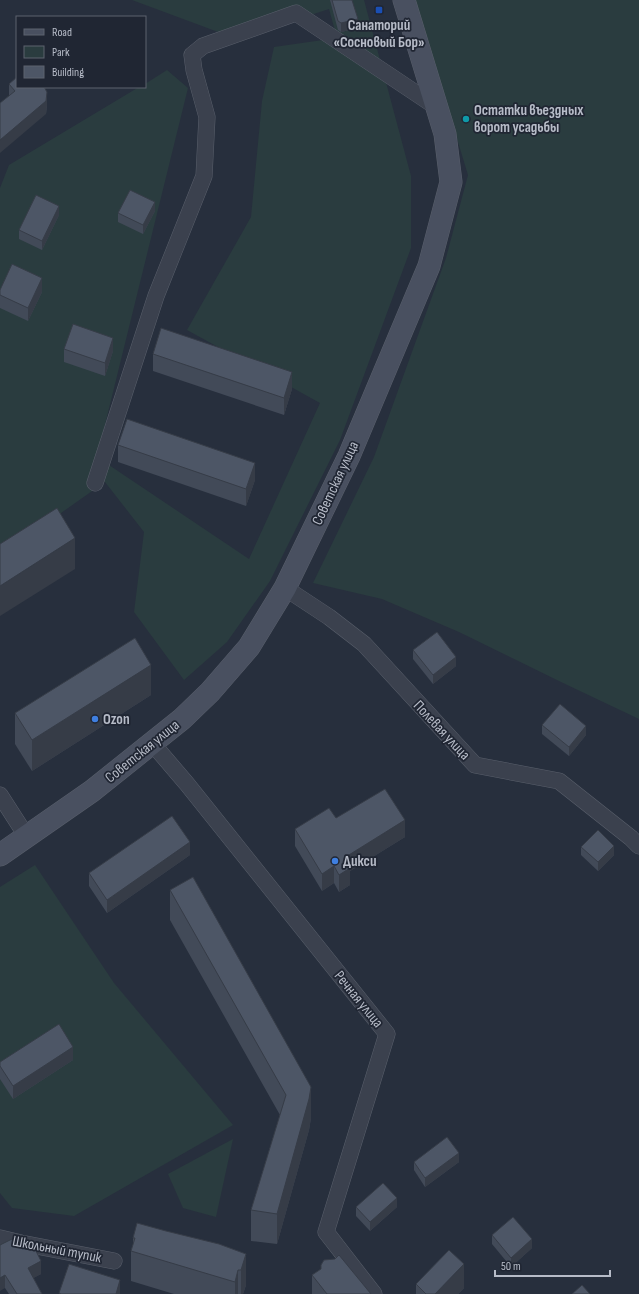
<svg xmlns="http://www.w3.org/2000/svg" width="639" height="1294" font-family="'Sofia Sans Condensed',sans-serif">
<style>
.green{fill:#2a3c3f}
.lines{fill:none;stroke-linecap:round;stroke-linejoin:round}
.street-casing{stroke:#595f6b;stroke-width:17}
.secondary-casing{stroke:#595f6b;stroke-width:23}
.street{stroke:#3b414e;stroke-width:16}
.secondary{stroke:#495060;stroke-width:22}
.wall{fill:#424a58}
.shaded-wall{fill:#363c47}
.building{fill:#4d5666;stroke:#363c47}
.transit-dot{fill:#1a4fb4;stroke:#202633;stroke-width:1.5}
.culture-dot{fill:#0f9aa8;stroke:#202633;stroke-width:1.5}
.shop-dot{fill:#3f7fe0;stroke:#202633;stroke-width:1.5}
.labels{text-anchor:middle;stroke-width:3.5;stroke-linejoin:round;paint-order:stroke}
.poi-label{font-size:15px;font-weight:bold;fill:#b7bcc8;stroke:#202633;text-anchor:start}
.street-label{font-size:15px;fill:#b7bcc8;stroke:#202633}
</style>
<rect width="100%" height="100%" fill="#272f3d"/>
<g class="green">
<polygon points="132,0 364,0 411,176 411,248 340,440 270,581 227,642 184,680 134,612 144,532 105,482 0,556 0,188 9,165 139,87 145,87 145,84 167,70 188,88 97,457 249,559 320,403 264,372 187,330 251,217 262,101 274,47 337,38 329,9 237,39"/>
<polygon points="415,0 639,0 639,719 561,682 459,632 382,599 313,583 374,457 446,258 468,175"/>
<polygon points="35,865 114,983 233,1125 74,1216 12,1208 0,1193 0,887"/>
<polygon points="233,1139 216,1217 183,1208 168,1174"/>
</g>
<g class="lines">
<g class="street-casing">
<g id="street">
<polyline points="95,483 156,296 204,176 207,117 194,70 192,55 203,46 296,13 438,108"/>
<polyline points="285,588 329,617 364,644 475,765 559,781 631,838 639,846"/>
<polyline points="152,743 187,784 387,1034 326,1232 374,1294"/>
<polyline points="0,795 27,837"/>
<polyline points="0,1238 21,1243 114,1261"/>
</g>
</g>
<g class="secondary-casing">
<polyline id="secondary" points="0,855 92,791 182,719 210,692 249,647 285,588 349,456 429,266 451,182 445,134 404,0"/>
</g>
<use href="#street" class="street"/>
<use href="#secondary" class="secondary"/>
</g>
<g class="wall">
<polygon points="330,0 352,0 358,28 341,32 338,30"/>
<polygon points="9,84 47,105 46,114 9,96"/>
<polygon points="155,211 143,234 118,222 118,213"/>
<polygon points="59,215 42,250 19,239 19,230"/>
<polygon points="0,290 42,292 28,321 0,308"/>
<polygon points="64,349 113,351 105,376 64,362"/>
<polygon points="153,354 292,389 284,415 153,371"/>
<polygon points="118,445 255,480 246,506 118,462"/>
<polygon points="413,650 456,666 433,684 413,659"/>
<polygon points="151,695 32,771 15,744 15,713"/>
<polygon points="542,725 586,735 569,756 542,734"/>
<polygon points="336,818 405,837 350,871 350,885 339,892 334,883 322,891 295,846 295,829"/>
<polygon points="581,847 614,855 598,871 581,855"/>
<polygon points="190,855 107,913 89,886 89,873"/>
<polygon points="170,890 311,1118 309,1130 277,1244 251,1241 251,1210 280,1115 170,920"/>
<polygon points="73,1060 13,1099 0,1079 0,1062"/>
<polygon points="414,1162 459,1162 425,1187 414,1170"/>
<polygon points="356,1207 397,1207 370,1231 356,1216"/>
<polygon points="166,1231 246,1254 246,1285 243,1294 174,1294 131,1281 131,1251 133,1245 133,1238"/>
<polygon points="492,1235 532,1248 511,1267 492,1244"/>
<polygon points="0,1245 16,1247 41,1274 33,1278 42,1294 9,1294 5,1288"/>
<polygon points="321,1265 371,1294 312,1294 312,1275 321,1269"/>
<polygon points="416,1284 464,1288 458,1294 416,1294"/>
</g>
<g class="shaded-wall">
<polygon points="358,19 358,28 341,32 341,23"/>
<polygon points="47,92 47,105 46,114 0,153 0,140"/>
<polygon points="155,202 155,211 143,234 143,225"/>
<polygon points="59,206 59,215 42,250 42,241"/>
<polygon points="42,278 42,292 28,321 28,308"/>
<polygon points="113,338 113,351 105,376 105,363"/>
<polygon points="292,372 292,389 284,415 284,398"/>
<polygon points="255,463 255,480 246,506 246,489"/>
<polygon points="75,538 75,569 0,616 0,586"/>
<polygon points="456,657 456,666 433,684 433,675"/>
<polygon points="151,665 151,695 32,771 32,740"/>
<polygon points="586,726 586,735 569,756 569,747"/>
<polygon points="405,820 405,837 350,871 350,885 339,892 339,875 344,858"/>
<polygon points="190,842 190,855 107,913 107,900"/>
<polygon points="614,846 614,855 598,871 598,862"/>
<polygon points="334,866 334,883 322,891 322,874"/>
<polygon points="73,1047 73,1060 13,1099 13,1086"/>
<polygon points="311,1087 311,1118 309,1130 277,1244 277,1214"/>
<polygon points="459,1153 459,1162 425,1187 425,1178"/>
<polygon points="397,1198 397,1207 370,1231 370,1222"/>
<polygon points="532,1239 532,1248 511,1267 511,1258"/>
<polygon points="246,1254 246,1285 243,1294 241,1294 241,1270"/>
<polygon points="41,1261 41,1274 28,1281 28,1268"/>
<polygon points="464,1264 464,1288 458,1294 435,1294"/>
<polygon points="238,1270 238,1294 235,1294 235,1282"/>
<polygon points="5,1275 5,1288 0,1291 0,1278"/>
<polygon points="120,1280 120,1294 116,1294"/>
</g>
<g class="building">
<polygon points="332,0 352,0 358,19 341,23 338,21"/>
<polygon points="17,77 17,87 44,87 47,92 46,101 0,140 0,103 15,91 9,84"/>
<polygon points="130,190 155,202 143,225 118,213"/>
<polygon points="36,195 59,206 42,241 19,230"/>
<polygon points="12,264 42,278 28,308 0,295 0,290"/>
<polygon points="73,324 113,338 105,363 64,349"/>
<polygon points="161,328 292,372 284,398 153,354"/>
<polygon points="127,419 255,463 246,489 118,445"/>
<polygon points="57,508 75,538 0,586 0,544"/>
<polygon points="437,632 456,657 433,675 413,650"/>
<polygon points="135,638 151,665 32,740 15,713"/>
<polygon points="560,704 586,726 569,747 542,725"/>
<polygon points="385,789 405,820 344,858 350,868 339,875 334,866 322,874 295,829 329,808 336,818"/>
<polygon points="172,816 190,842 107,900 89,873"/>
<polygon points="598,830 614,846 598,862 581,847"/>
<polygon points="193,877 311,1087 309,1099 277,1214 251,1210 286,1095 170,890"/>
<polygon points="59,1024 73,1047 13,1086 0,1066 0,1062"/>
<polygon points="447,1137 459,1153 425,1178 414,1162"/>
<polygon points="383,1183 397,1198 370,1222 356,1207"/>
<polygon points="513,1217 532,1239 511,1258 492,1235"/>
<polygon points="137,1223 166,1231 219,1244 246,1254 241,1270 238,1270 235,1282 131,1251 135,1238 133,1238"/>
<polygon points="12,1239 16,1247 31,1241 41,1261 28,1268 42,1294 17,1294 5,1275 0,1278 0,1245"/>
<polygon points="449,1250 464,1264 435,1294 426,1294 416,1284"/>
<polygon points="339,1255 371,1294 327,1294 312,1275 321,1269 321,1265 324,1260 335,1259"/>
<polygon points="69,1264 120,1280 116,1294 61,1294 59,1293"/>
<polygon points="582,1285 590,1294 572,1294"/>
</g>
<rect class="transit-dot" x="375" y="6" width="8" height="8" rx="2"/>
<circle class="culture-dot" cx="466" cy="119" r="4"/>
<g class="shop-dot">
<circle cx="95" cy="719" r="4"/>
<circle cx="335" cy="861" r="4"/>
</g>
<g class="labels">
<g class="poi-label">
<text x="379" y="30" text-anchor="middle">Санаторий<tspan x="379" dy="17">«Сосновый Бор»</tspan></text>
<text x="474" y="115">Остатки въездных<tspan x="474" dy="17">ворот усадьбы</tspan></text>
<text x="103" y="724">Ozon</text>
<text x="343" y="866">Дикси</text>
</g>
<g class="street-label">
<text transform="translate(335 483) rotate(-65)" y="5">Советская улица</text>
<text transform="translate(442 730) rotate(47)" y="5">Полевая улица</text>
<text transform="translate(142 751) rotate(-39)" y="5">Советская улица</text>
<text transform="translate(359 999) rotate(51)" y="5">Речная улица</text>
<text transform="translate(57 1249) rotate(11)" y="5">Школьный тупик</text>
</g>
</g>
<rect x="16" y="16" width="130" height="72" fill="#202633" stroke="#5c626f"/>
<rect x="24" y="29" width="20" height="6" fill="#495060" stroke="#5c626f"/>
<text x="52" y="36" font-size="12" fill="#b7bcc8">Road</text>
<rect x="24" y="46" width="20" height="12" fill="#2a3c3f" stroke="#5c626f"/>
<text x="52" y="56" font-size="12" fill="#b7bcc8">Park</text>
<rect x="24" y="66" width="20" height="12" fill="#4d5666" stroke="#5c626f"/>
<text x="52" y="76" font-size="12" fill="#b7bcc8">Building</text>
<path d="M495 1270v6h115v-6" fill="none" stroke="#b7bcc8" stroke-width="2"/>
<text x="501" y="1270" font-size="12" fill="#b7bcc8" stroke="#202633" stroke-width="3" paint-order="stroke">50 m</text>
</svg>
